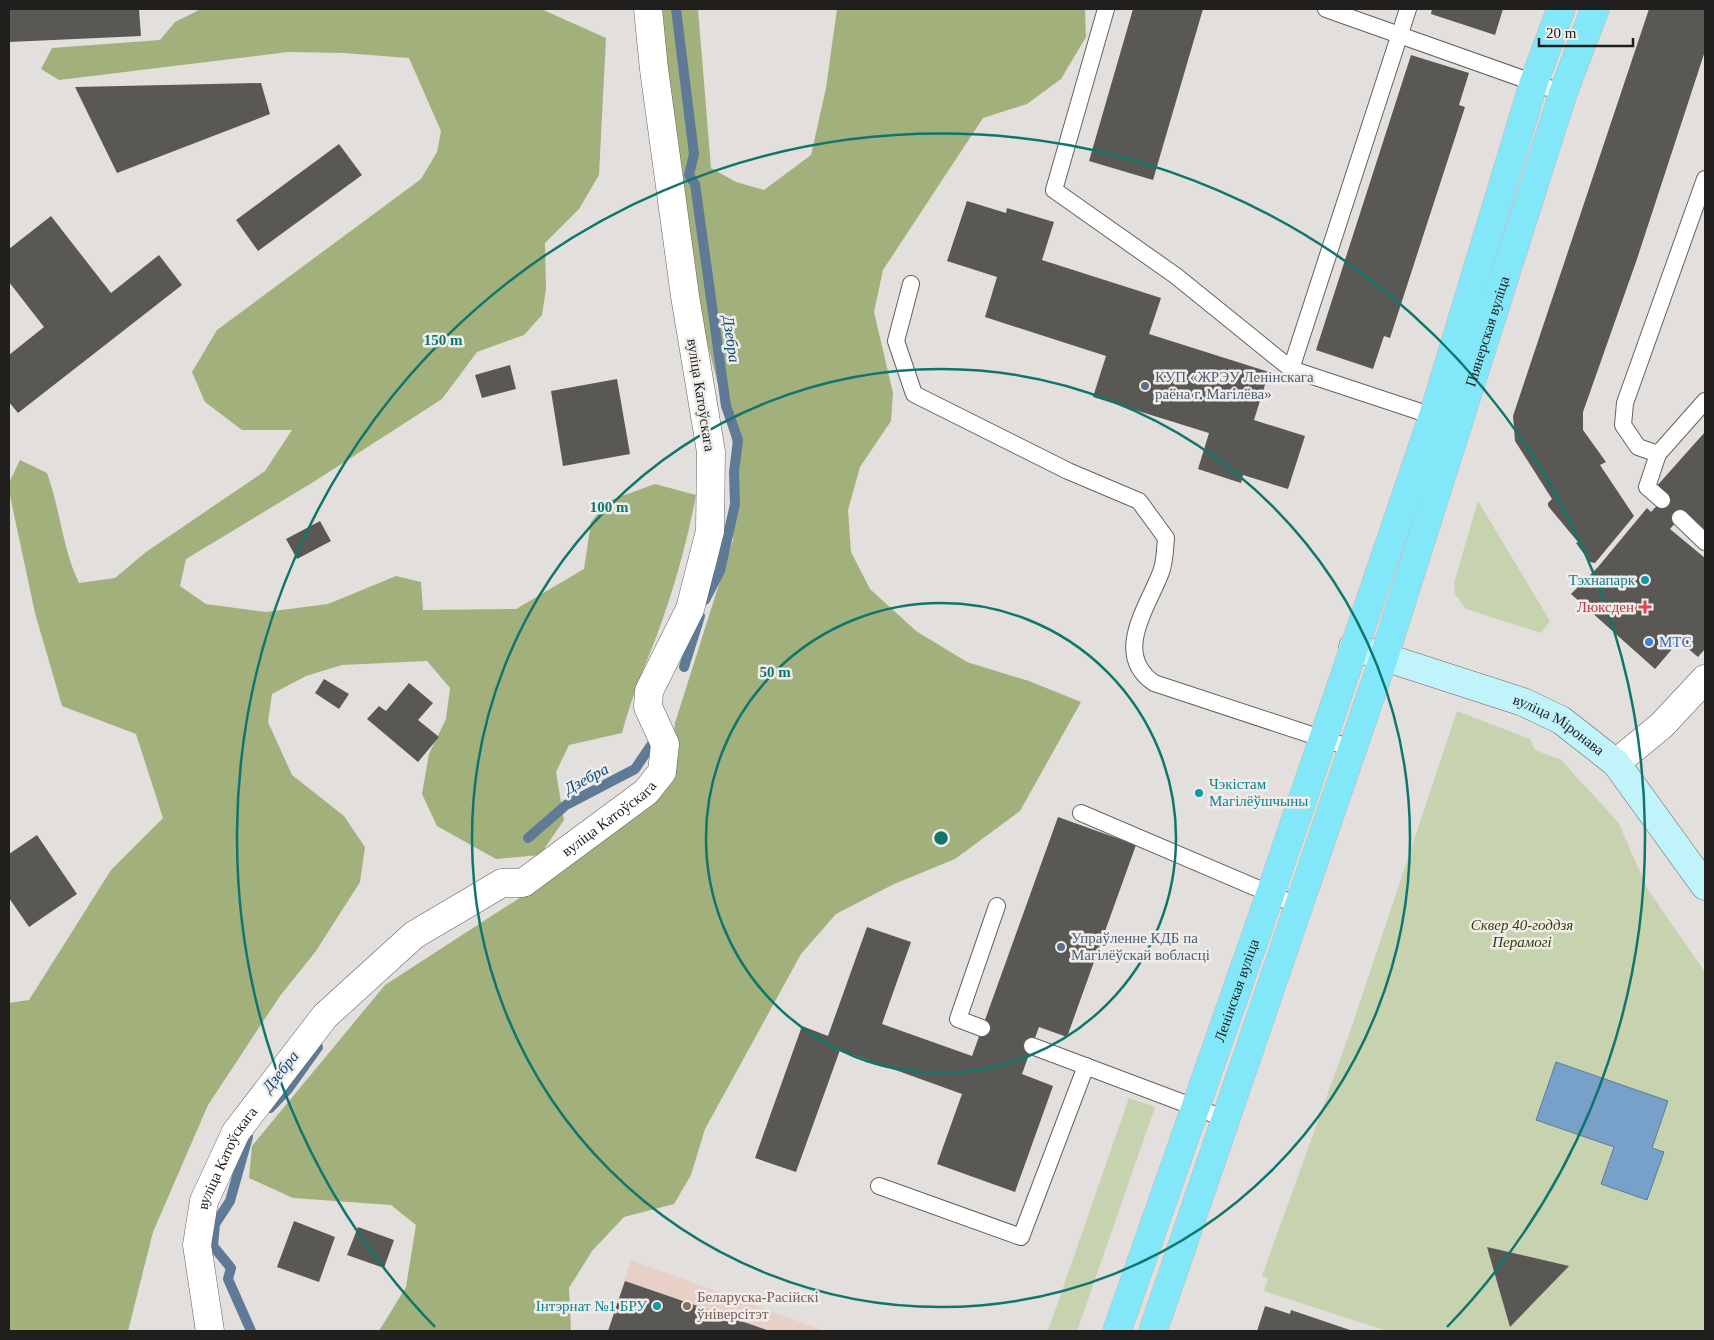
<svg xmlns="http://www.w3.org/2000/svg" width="1714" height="1340" font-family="'Times New Roman',serif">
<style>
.education{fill:#e8d0c7}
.green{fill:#c7d2af;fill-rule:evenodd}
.forest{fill:#a2b17c}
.water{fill:#78a1c9;stroke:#5e7a96}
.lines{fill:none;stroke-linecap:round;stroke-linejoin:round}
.stream{stroke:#5e7a96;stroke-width:10}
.building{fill:#5a5855}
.lane-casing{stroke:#656360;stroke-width:18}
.street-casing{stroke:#656360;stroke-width:29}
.secondary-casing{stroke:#656360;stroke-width:29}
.primary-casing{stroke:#bcbcbc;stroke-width:29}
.lane{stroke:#fff;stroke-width:16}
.street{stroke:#fff;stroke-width:28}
.secondary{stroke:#c1f3fb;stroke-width:28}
.primary{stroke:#82e7f8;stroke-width:28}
.ring{fill:none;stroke:#0f766e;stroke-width:2.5}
.service-dot{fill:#5c6f8a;stroke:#efece9;stroke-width:2}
.culture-dot{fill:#0f9aa8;stroke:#efece9;stroke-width:2}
.health-dot{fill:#e0444e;stroke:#efece9;stroke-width:2}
.shop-dot{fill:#3f7fe0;stroke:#efece9;stroke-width:2}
.education-dot{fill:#8d6e63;stroke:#efece9;stroke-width:2}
.labels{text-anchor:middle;stroke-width:5;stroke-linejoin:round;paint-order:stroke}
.street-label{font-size:15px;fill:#201f1e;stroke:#efece9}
.service-label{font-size:15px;fill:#4e5e75;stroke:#efece9;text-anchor:start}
.culture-label{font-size:15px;fill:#0d838f;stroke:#efece9;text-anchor:end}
.health-label{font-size:15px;fill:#be3a42;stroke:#efece9;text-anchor:end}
.shop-label{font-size:15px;fill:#366cbe;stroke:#efece9;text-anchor:start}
.park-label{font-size:15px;font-style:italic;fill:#334000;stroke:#efece9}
.education-label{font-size:15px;fill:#785e54;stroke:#efece9;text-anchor:start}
.water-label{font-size:16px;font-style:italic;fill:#0a4c7e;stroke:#efece9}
.centre{fill:#0f766e;stroke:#efece9;stroke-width:2.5}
.ring-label{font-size:15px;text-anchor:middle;font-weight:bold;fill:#0f766e;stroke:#efece9;stroke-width:5;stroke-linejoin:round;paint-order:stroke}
</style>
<rect width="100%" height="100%" fill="#e2dfdc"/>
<polygon class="education" points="631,1260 825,1331 608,1331"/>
<g class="green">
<polygon points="1478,501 1550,621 1541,633 1466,609 1455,594 1454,583"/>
<path d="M1457,711l73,28 5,11 26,10 57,62 30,68 57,82v359h-318l-123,-40 4,-12 -6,-3 88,-244zM1614,1147l38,1 11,4 -62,32z"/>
<polygon points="1129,1098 1155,1107 1077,1331 1048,1331"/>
</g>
<g class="forest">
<path d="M201,9h340l65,29 -7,137 -20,34 -34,34 1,46 -4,26 -18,20 -47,17 -35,47 -127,82 -129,78 -6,27 26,18 60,8 62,-8 68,-28 25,6 2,28 93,-1 68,-40 7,-47 17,-21 47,-17 41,11c-9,48 -22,94 -39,140 -13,33 -26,64 -35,98l-53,12 -13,27 8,48 -24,35 -44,4 -59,-33 -15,-32 7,-40 17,-35 4,-31 -23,-27 -85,4 -36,11 -34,18 -4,28 24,53 52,41 21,31 -5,35 -44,69 -36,45 -72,109 -55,127 -25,99h-119v-328l20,-3 82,-130 52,-52 -27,-84 -74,-28 -27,-93 -26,-122v-8l11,-23 27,13c13,36 16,77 32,110l36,-5 31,-26 119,-81 27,-41h-50l-37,-28 -13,-30 25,-42 204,-151 16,-27 4,-21 -32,-73 -65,-5 -56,-1 -229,28 -18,-11 11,-21 108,-8 15,-18z"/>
<polygon points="661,9 698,9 711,168 736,182 764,190 811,155 826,88 837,9 1085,9 1086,37 1061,79 1027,104 983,118 883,270 874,312 893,393 891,421 860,467 848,510 851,552 870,589 916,631 967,662 1029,681 1081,702 1020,811 955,859 894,884 836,914 801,954 705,1129 691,1175 674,1204 624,1217 592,1251 569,1288 571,1331 379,1331 406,1287 416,1225 391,1205 293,1198 249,1178 252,1146 385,985 555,875 670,763 675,723 733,540 735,452 695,294 672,126"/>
</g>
<polygon class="water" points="1556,1062 1668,1101 1652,1148 1664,1152 1647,1200 1601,1184 1614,1147 1536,1120"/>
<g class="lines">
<g class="stream">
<polyline points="676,9 694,154 689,175 695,184 726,406 738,440 734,472 735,504 720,571 705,600"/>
<polyline points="684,667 700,616"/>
<polyline points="528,838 566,805 635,769 654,741"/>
<polyline points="270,1108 288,1089 318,1047"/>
<polyline points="248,1137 230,1201 215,1224 213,1246 231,1268 228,1279 251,1331"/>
</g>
</g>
<g class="building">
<polygon points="9,9 139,9 141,36 9,42"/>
<polygon points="1133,9 1203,9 1153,180 1089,161"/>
<polygon points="1432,9 1503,9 1495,35 1431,14"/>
<polygon points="1649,9 1705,9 1705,51 1637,259 1583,412 1583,430 1606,462 1600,465 1634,516 1595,563 1590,562 1576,543 1578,542 1548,506 1548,503 1552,499 1515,441 1513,416"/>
<polygon points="1411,55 1469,73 1459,105 1465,107 1390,338 1384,336 1373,369 1316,350"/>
<polygon points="261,83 270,114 117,173 75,87"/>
<polygon points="339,144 362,175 258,251 236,220"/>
<polygon points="967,201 1006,213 1007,208 1054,222 1042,260 1161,298 1149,334 1269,372 1254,420 1305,436 1288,489 1243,475 1241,483 1198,469 1209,433 1093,397 1106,356 985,317 997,277 947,261"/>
<polygon points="51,216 111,293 159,255 182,285 18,413 9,402 9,355 44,327 9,282 9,249"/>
<polygon points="510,365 516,389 482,398 475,375"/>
<polygon points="617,379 630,454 563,466 551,391"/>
<polygon points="1705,432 1705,534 1683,514 1670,529 1705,558 1705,649 1698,657 1679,641 1655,669 1571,594 1598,567 1647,508 1651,512 1665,497 1655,488"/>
<polygon points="320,521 331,541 297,559 286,539"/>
<polygon points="324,679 349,694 339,709 315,693"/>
<polygon points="409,683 433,703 418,720 439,737 418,762 367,719 379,706 386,711"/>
<polygon points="1058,817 1136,845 1067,1037 1039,1027 1022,1074 1053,1086 1015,1192 937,1164 962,1094 840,1050 796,1172 755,1158 802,1026 828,1036 867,927 911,942 882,1024 972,1056"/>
<polygon points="37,835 77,894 29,927 9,898 9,854"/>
<polygon points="294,1221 335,1237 319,1282 277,1267"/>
<polygon points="358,1227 394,1240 384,1268 347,1255"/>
<polygon points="1487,1247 1569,1266 1510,1327"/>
<polygon points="625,1281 770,1331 608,1331"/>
<polygon points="1265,1306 1290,1314 1291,1310 1353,1331 1257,1331"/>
</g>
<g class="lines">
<g class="lane-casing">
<g id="lane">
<polyline points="1106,9 1054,190 1176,276 1291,369 1433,416"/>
<polyline points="1326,9 1563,93"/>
<polyline points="1705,179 1625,403 1623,425 1638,447 1658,454 1705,401"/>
<path d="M911,284l-15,57 18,53 154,77 71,30 27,37c-1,10 -1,24 -5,34 -13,35 -49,82 -7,111l197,65"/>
<polyline points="1291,369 1408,9"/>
<polyline points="1658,454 1647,487 1662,500"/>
<polyline points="1680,518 1705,542"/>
<polyline points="1081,813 1299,906"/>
<polyline points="982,1028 958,1019 997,906"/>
<polyline points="1032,1046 1226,1119"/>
<polyline points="879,1186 1021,1237 1086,1066"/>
</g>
</g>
<g class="street-casing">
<g id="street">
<polyline points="1616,763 1662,725 1705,679"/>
<path id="s1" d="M210,1331l-13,-86 7,-44 32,-69 89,-116 89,-81 88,-52h21l123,-91 16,-20 3,-28 -17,-37 1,-16 41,-82 20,-78 1,-79 -26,-156 -31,-227 -6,-60"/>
</g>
</g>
<g class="secondary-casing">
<g id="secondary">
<path id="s2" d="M1353,647l170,55 38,18 55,43 89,123"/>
</g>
</g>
<g class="primary-casing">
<g id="primary">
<path id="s3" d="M1117,1331l153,-436 163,-479 101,-334 27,-73"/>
<path id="s4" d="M1153,1331l231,-674 179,-564 32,-84"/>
</g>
</g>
<use href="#lane" class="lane"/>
<use href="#street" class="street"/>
<use href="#secondary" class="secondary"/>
<use href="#primary" class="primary"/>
</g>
<g class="ring">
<circle cx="941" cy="838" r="235"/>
<circle cx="941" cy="838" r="469"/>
<path d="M435 1327A704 704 0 1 1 1447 1327"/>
</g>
<g class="service-dot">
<circle cx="1145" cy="386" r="5"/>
<circle cx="1061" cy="947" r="5"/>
</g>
<g class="culture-dot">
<circle cx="1645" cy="580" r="5"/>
<circle cx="1199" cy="793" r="5"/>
<circle cx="657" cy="1306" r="5"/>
</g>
<path class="health-dot" d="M1642.5 599.5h5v5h5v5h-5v5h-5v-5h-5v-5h5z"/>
<circle class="shop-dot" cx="1649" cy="642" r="5"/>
<circle class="education-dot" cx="687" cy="1306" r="5"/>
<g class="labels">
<g class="street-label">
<text dy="5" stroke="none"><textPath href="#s4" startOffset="1054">Піянерская вуліца</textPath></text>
<text transform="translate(701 395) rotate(81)" y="5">вуліца Катоўскага</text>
<text dy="5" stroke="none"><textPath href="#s2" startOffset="221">вуліца Міронава</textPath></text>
<text dy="5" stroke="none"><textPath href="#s1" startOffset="705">вуліца Катоўскага</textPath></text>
<text dy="5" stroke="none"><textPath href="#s3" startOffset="361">Ленінская вуліца</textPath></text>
<text dy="5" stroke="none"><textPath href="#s1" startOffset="180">вуліца Катоўскага</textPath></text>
</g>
<g class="service-label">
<text x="1155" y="382">КУП «ЖРЭУ Ленінскага<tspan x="1155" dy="17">раёна г. Магілёва»</tspan></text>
<text x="1071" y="943">Упраўленне КДБ па<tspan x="1071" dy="17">Магілёўскай вобласці</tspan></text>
</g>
<g class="culture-label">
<text x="1635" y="585">Тэхнапарк</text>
<text x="1209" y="789" text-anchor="start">Чэкістам<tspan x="1209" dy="17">Магілёўшчыны</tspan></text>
<text x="647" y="1311">Інтэрнат №1 БРУ</text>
</g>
<g class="health-label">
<text x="1634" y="612">Люксден</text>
</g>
<g class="shop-label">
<text x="1659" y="647">МТС</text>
</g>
<g class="park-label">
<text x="1522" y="930">Сквер 40-годдзя<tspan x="1522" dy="17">Перамогі</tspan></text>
</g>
<g class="education-label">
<text x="697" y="1302">Беларуска-Расійскі<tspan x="697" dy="17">ўніверсітэт</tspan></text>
</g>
<g class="water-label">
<text transform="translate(732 339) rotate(82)" y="6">Дзебра</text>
<text transform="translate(586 778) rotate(-28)" y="6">Дзебра</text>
<text transform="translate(280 1071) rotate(-51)" y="6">Дзебра</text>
</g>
</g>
<circle cx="941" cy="838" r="8" class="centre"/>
<g class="ring-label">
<text x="443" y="345">150 m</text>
<text x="609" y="512">100 m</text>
<text x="775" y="677">50 m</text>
</g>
<rect width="1714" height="1340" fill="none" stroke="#201f1e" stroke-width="20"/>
<path d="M1539 38v8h94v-8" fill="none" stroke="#201f1e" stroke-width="2.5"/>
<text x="1546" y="38" font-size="15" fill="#201f1e" stroke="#efece9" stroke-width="4" paint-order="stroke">20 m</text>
</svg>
